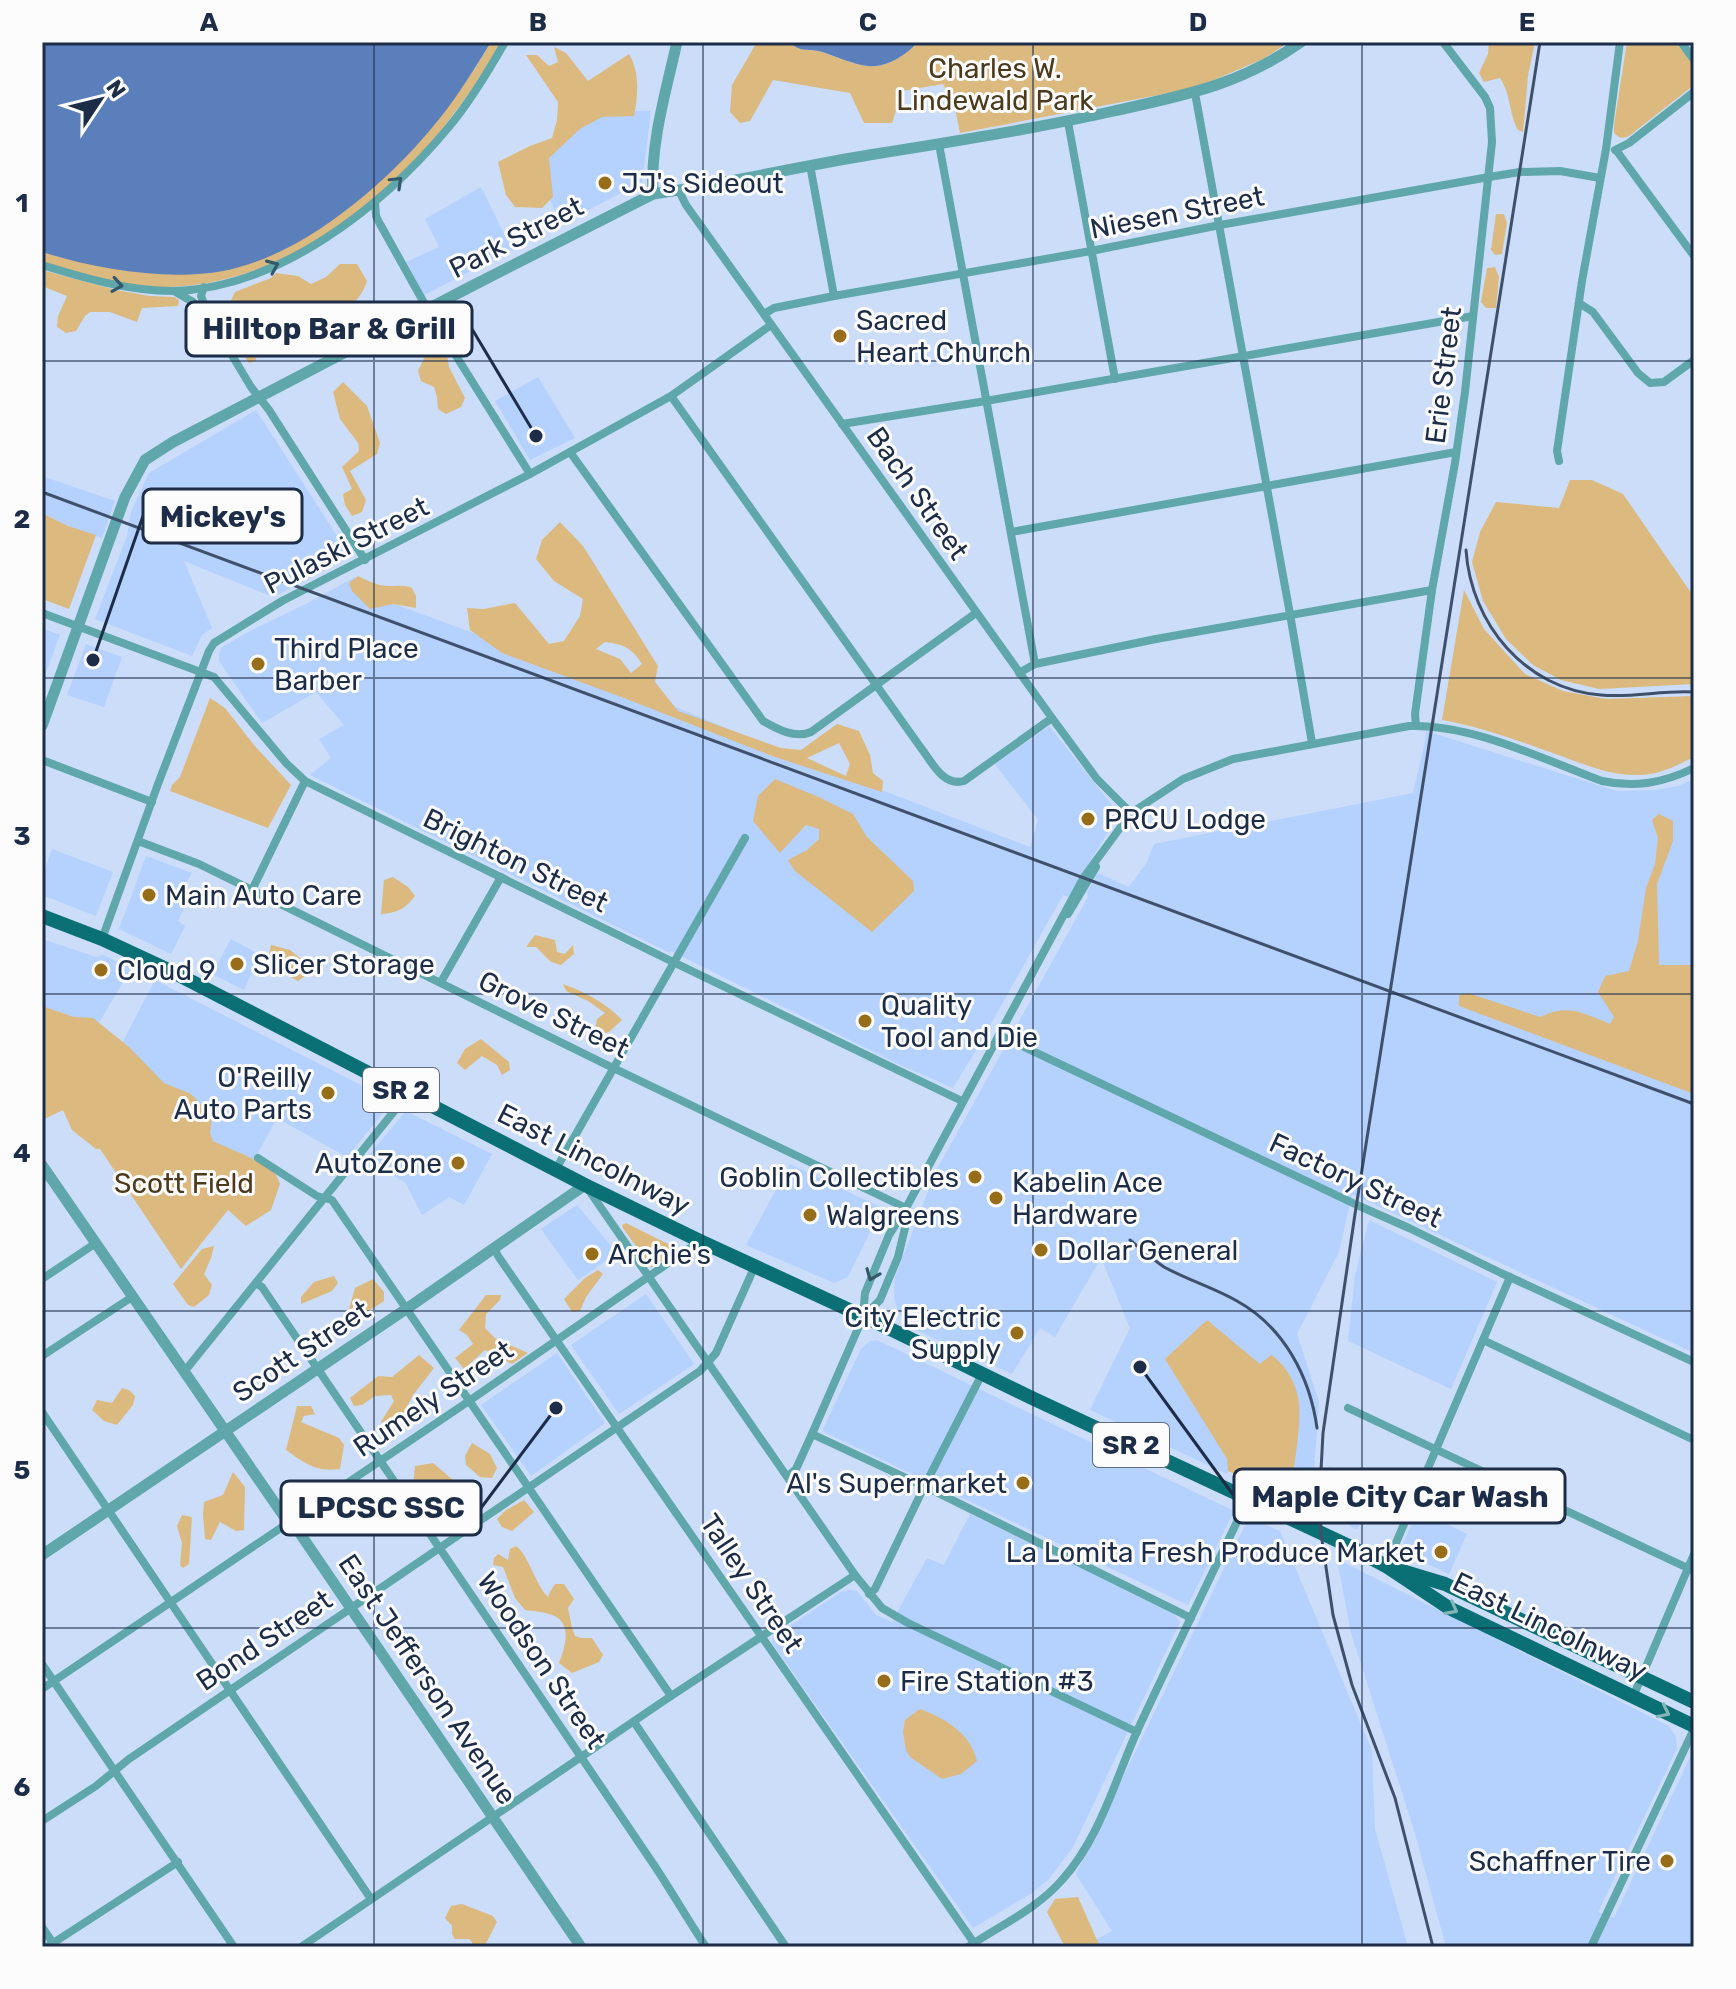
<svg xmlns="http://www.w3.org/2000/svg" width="1736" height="1989" font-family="Rubik,sans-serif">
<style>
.built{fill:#b5d1fd}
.green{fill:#dcb97f;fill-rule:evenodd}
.water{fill:#5a7fbb}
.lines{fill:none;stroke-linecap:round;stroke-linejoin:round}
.minor{stroke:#5fa7ab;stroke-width:8}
.tertiary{stroke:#5fa7ab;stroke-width:11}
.primary{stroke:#0b7075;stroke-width:14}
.rail{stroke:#3f506b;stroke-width:3}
.oneway{stroke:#34586b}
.oneway2{stroke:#84b6b8}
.grid{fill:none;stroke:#1d2d48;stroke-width:2;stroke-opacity:0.55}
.poi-dot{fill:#976d19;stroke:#fcfcfc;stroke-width:3}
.labels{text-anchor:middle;stroke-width:6;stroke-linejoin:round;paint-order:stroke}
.shield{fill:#fcfcfc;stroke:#606b7e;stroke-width:2}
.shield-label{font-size:26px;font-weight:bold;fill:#1d2d48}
.park-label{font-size:28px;fill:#4b3a1b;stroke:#fcfcfc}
.poi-label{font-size:28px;fill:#1d2d48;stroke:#fcfcfc;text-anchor:start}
.street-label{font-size:28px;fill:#1d2d48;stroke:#fcfcfc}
.leader{fill:none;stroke:#1d2d48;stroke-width:3}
.callout-dot{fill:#1d2d48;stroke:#fcfcfc;stroke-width:3}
.callout{fill:#fcfcfc;stroke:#1d2d48;stroke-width:3}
.callout-label{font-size:30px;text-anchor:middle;font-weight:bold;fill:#1d2d48}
.neatline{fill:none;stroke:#1d2d48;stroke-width:3}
.grid-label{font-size:26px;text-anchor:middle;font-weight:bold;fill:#1d2d48}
</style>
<rect width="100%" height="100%" fill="#cbddf8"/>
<g class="built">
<polygon points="599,111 651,111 642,182 561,224 532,162"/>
<polygon points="481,187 512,250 424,295 406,262 439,247 425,219"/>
<polygon points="538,377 575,438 530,460 495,401"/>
<polygon points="256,410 346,550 330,565 309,579 273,597 184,561 212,628 202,635 192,656 95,619 127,536 131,512 149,473"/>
<polygon points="42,476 115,501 102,538 68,526 42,513"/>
<polygon points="355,577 359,591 678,708 801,759 1030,847 1038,820 995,764 1048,727 1050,727 1111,804 1114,813 1114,822 1069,897 1063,895 979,1045 953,1088 896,1063 671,951 668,952 310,775 331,758 319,739 344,725 316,692 262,723 219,661 219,654 222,647 248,632 308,603"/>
<polygon points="42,628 60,635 42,683"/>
<polygon points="86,644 122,657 104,707 67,695"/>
<polygon points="1426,731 1617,791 1656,790 1678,786 1694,779 1694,1353 1352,1194 1339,1252 1297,1334 1319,1402 1311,1509 1229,1469 1227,1474 1090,1410 1130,1328 1101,1258 1055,1337 1040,1328 1012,1374 916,1330 905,1322 898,1312 894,1298 895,1277 936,1171 1088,897 1087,892 1098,873 1129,887 1147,862 1154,844 1413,793 1425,742"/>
<polygon points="52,849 113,872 96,916 42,895 42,877"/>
<polygon points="146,856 192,873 177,898 186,904 178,921 185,926 171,954 119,929"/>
<polygon points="42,939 96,957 103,955 131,968 96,1028 82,1020 42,1006"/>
<polygon points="231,939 260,955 244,990 212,974"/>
<polygon points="155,980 390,1100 391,1103 347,1157 277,1118 253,1162 205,1137 120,1047"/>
<polygon points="406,1111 492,1154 464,1205 449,1197 422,1215 405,1182 365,1160"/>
<polygon points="790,1164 882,1208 848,1277 834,1283 746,1245"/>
<polygon points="577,1205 617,1253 578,1280 541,1229"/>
<polygon points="1369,1220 1497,1282 1451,1389 1348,1341 1355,1275"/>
<polygon points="646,1294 694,1364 619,1414 571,1345"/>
<polygon points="877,1340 1234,1511 1188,1605 824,1432 823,1429 861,1349 870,1341"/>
<polygon points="557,1353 605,1423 531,1476 481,1405"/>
<polygon points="1329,1466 1375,1485 1357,1530 1328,1512 1326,1504"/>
<polygon points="1418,1510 1467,1534 1449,1574 1400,1551"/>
<polygon points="970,1514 1171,1610 1180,1622 1073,1847 1049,1879 1032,1893 973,1928 772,1643 773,1637 841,1592 849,1590 857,1591 876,1615 892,1622 927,1558 944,1565"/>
<polygon points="1249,1517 1280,1531 1372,1751 1375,1829 1408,1947 1099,1947 1095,1940 1112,1931 1076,1874"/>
<polygon points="1337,1559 1669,1726 1676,1737 1677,1749 1598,1912 1614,1918 1694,1749 1694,1947 1446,1947 1414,1830 1351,1633"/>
</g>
<g class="green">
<path d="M491,42h10c-68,120 -187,241 -334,245 -42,1 -85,-13 -125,-25v-10c42,13 85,18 128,22l270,-156 34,-48z"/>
<path d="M757,42h33c8,10 18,7 29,9 15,4 34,14 49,15 19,2 38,-11 50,-24h371l-26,17 -68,29 -235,45 -6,-29 -11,-20 -41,7 -10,32h-28l-14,-30 -77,-13 -23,41 -10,2 -10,-11 2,-27z"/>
<path d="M1489,42h46l-7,34 -5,56 -5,-2c-9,-16 -7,-36 -18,-52l-16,4 -5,-9 9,-19z"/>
<path d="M1627,42h49l18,24v19l-65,51c-7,3 -10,2 -15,-3v-8z"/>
<path d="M554,47l12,6 22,28 41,-27c11,18 9,42 5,62l-32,1 -22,12 -31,29 4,39 -11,11 -27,-1 -9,-12 -8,-33 32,-16 22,-8 5,-18 1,-18 -32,-47h11l12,11 9,-4z"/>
<polygon points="1496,214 1504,214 1507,223 1502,254 1495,255 1491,250"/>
<path d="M340,264h17l10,17c-8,24 -21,28 -43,34l-1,19 -14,10 -15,-7 -32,2 -7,9 1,13 -7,2 -28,-42 14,-29 36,-14 5,-5 22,3 13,8 15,-7z"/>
<polygon points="1495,267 1499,277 1496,308 1486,308 1481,302 1487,268"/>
<polygon points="42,270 116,290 150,296 174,297 179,300 178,306 142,308 137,322 110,312 90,312 85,316 76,331 66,333 57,327 58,316 67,296 42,286"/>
<polygon points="439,340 446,349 449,367 465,398 461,407 446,414 438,409 437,397 434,387 421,381 418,371 430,346"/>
<polygon points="343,382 367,406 380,443 377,454 350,471 366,500 362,512 352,516 345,505 343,494 352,489 342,467 359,451 358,443 340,419 333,392"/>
<polygon points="1570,480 1592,480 1623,494 1694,597 1694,684 1599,689 1561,680 1533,665 1506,639 1483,601 1472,562 1480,532 1496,502 1559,508"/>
<polygon points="42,513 68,526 96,535 69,609 42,599"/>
<path d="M560,522l23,24 75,120 -3,16 23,29 103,37 20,2 36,-26 22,7 11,24 3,18 10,8 -1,11 -110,-36 -148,-58 -122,-45 -32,-23 -3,-22 16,1 32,-6 34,41 15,-3 16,-25 3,-17 -29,-18 -18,-22 6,-19zM605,642c18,2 27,6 37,22l-11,9 -11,-14 -24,-10zM839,743l11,21 -4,12 -39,-18z"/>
<path d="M358,576c10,5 22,11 34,10 8,0 12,-1 20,2l4,8v12l-23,-4 -23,5 -18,-18 -3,-8z"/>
<path d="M1464,590l20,39 41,45 38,17 43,8 88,-3v61c-11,5 -23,12 -35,15 -40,11 -78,-10 -115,-22 -33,-12 -67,-24 -102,-30z"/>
<polygon points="210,698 225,708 254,745 291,785 268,828 170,791 172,785 180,777"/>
<polygon points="775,779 821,798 853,814 867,837 913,881 914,891 872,932 795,871 788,860 807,850 819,839 819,829 806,825 780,853 753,821 758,796"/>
<path d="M1659,814l14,7v20l-16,43 2,81h35v129l-235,-88v-11l9,-2 72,24c28,-14 43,-4 70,7l4,-7 -16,-25 7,-16 24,-5 9,-30 8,-53 9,-24 3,-26 -6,-18z"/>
<path d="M393,877l15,10 7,9c-10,13 -18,17 -34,18l3,-34z"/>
<polygon points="535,935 555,940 557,952 565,954 573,945 574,954 561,965 551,962 536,947 526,947"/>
<polygon points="271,945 290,950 311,967 305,976 298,981 280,971 269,954"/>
<path d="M563,984c22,8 43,19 59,36l-13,12 -15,4 3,-17 8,-6 -17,-12 -22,-10z"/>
<path d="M42,1006l32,11 19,1 36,29 35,36 27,11 21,22 -2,17 3,8c16,8 50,20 61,31 2,2 5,9 6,12l-9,26 -25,16 -18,-16 -47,59 -81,-120h-4l-24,-19 -9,-20 -21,10z"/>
<polygon points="481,1039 509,1062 510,1070 502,1075 497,1065 482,1056 465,1070 457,1063 465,1049"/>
<polygon points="626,1223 676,1248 675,1253 653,1267 651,1267 623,1228 622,1225"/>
<polygon points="214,1246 211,1258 204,1274 212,1285 209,1295 194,1307 188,1305 173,1284 202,1249"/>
<polygon points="598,1270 603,1274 586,1297 580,1311 572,1312 564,1299 585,1278"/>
<polygon points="334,1276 338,1283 332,1291 301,1304 301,1297 314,1282"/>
<polygon points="373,1279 384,1292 384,1301 344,1327 355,1288"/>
<polygon points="486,1295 501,1295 500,1300 486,1314 485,1328 495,1338 528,1353 512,1364 485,1350 464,1369 455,1358 473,1344 467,1335 459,1330"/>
<path d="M1207,1320l53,44 11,-9c13,8 24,26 27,42 5,23 -5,78 -10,102l-60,-28 -1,-12 -62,-100z"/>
<polygon points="419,1355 434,1368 413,1395 401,1419 387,1425 381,1422 394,1401 391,1395 375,1396 362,1405 354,1406 350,1398 378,1376 392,1377"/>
<polygon points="122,1388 129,1390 135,1396 133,1405 117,1425 104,1421 92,1410 97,1400 112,1403"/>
<path d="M297,1406h14l4,8 -11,2 -3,6 38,16 5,7 -4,24c-25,3 -34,-5 -54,-19z"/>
<polygon points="472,1443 490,1454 497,1468 492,1478 480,1477 466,1465 465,1456"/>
<polygon points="433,1463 460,1486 454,1501 426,1505 413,1489 415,1466"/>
<polygon points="233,1472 245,1487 244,1530 236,1531 220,1522 211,1540 205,1539 203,1514 204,1502 223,1495"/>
<polygon points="524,1500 534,1512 512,1531 502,1527 497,1519 506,1510"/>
<polygon points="182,1515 192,1517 189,1564 183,1568 180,1565 182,1543 177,1526"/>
<path d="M516,1546c12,8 19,38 32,51l2,-5 5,-8h9l10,15 -6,9 4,20 3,8 6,2h11l11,17 -4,7 -27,11 -13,-10c6,-15 14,-41 -7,-48 -8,-3 -19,-4 -27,-5l-10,-12 -12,-31 -10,-2 1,-7 4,-4 10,6 2,-11z"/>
<path d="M920,1709c25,9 50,24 57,52l-16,13 -19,5 -32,-22 -4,-7 -3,-18 2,-12z"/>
<polygon points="1078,1897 1100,1947 1065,1947 1047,1912 1055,1899"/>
<polygon points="462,1904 493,1916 497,1922 484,1947 472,1947 472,1942 469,1939 455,1939 452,1934 452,1926 445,1918 451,1906"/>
</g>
<g class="water">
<path d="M42,42h449c-16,26 -32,52 -51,76 -50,63 -136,138 -217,153 -56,10 -127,-2 -181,-19z"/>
<path d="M790,42h128c-12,13 -31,26 -50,24 -15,-1 -34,-11 -49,-15 -11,-2 -21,1 -29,-9z"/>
</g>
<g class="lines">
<g class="minor">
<polyline points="1681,42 1694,60"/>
<polyline points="1195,93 1290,614 1312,743"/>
<polyline points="1068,122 1115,379"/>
<polyline points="939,144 1035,664"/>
<polyline points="1615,150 1629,143 1694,92"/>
<polyline points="1616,150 1694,256"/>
<polyline points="810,165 834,296"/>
<polyline points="679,191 686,205 1052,718 1097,779 1131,813"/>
<polyline points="375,202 376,216 380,224 433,319 530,474"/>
<path d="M42,265c42,13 86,26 131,26 107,-3 209,-84 275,-163 22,-26 40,-56 57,-86"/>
<polyline points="204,287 201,296 209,317 251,387 269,410 365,560"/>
<polyline points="174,291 193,302 205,314"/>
<polyline points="1579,303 1593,312 1638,373 1650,383 1664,382 1694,360"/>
<polyline points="764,314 774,308 834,296 1091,251 1220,225 1489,177 1520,172 1560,171 1600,178"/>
<path d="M671,396l250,352c11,14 22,39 43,33l88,-63"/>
<polyline points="842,424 986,401 1473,316"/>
<path d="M570,452l193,269c14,8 32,18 48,11l165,-119"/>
<polyline points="1559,461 1557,451 1582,281 1606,149 1620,42"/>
<polyline points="1011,532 1456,452"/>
<polyline points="42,613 214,677 286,763 305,781 673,962 962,1101"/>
<polyline points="1019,673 1035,664 1156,639 1432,590"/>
<polyline points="1416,726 1415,714 1432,590 1455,463 1465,392 1492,142 1490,108 1485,97 1443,42"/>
<polyline points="42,760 152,802"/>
<polyline points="138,841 199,864 605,1064 906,1208"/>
<polyline points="252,890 305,781"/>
<polyline points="1068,914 1096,867"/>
<polyline points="102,939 158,784 209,651 214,643 282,601 530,474 671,396 771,325"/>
<polyline points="441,982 501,877"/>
<polyline points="999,1035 1357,1205 1409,1228 1501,1273 1694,1362"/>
<polyline points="258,1158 317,1196 332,1200 671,1696"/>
<polyline points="556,1169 745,838"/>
<polyline points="588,1189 855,1575 882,1608 908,1623 1137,1732"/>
<polyline points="494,1247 498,1256 974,1943"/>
<polyline points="42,1279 96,1243"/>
<path d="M256,1283l6,4c131,192 262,385 392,578 18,27 34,55 52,82"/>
<polyline points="864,1316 880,1300 898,1257 905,1228 906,1209"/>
<polyline points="1483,1340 1694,1440"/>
<polyline points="42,1356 132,1297"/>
<polyline points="184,1372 408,1094"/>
<polyline points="1348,1408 1694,1571"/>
<polyline points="42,1412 371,1899"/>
<polyline points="812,1434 932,1490 1191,1618"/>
<path d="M788,1476l8,-7 16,-35 44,-101 7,-16 2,-24 24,-58 17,-27 178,-331 47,-64 52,-34 50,-20 176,-33c64,-2 133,33 193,55 33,7 61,2 92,-13"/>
<polyline points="1386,1566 1510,1277"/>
<polyline points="869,1594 875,1589 924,1487 982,1374"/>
<polyline points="42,1664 234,1947"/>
<polyline points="42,1689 469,1401 700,1241"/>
<polyline points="1633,1697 1694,1554"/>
<polyline points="634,1722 786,1947"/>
<polyline points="42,1821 96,1786 129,1759 700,1371 716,1353 754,1268"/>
<polyline points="42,1927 55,1946"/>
<polyline points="47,1947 178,1862"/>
<polyline points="301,1947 671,1696 855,1575"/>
<path d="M968,1947c31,-21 69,-38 94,-67 38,-42 53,-100 76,-151 36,-77 73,-153 110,-230"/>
<polyline points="1591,1947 1694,1729"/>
</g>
<g class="tertiary">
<path d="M653,194c-3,-50 13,-103 24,-152"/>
<path d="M42,726l83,-229 20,-37 28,-18 297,-155 183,-93c72,-10 143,-27 216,-39 82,-13 164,-26 245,-44 72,-16 126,-26 187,-69"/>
<polyline points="42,1165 283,1515 297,1529 581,1947"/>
<polyline points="42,1555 412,1305 585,1185"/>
</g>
<g class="primary">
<polyline points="42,916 102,939 173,972 585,1185 700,1241 884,1326 1032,1398 1349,1546 1386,1566 1449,1608 1694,1726"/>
<polyline points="1402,1571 1445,1584 1694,1702"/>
</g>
<g class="rail">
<polyline points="42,492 1694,1104"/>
<path d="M1466,550c5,74 59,139 135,145 31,3 62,-5 93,-3"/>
<path d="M1130,1240c11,9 22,19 34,27 24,13 50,21 73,34 47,26 73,76 80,127"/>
<polyline points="1433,1947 1395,1798 1352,1685 1333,1615 1321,1533 1320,1489 1323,1433 1355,1214 1540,42"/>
</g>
</g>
<defs><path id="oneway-chevron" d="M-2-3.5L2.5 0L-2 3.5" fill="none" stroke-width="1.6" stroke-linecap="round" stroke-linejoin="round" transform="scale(2)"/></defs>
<g class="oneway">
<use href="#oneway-chevron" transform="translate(397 182) rotate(-44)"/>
<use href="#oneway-chevron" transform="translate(273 266) rotate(-23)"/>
<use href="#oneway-chevron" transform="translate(117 285) rotate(9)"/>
<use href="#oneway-chevron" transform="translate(872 1275) rotate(112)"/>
</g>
<g class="oneway2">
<use href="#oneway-chevron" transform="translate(1452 1609) rotate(28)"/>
<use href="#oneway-chevron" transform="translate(1664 1712) rotate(26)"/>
</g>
<path class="grid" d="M374,42v1905M703,42v1905M1033,42v1905M1362,42v1905M42,361h1652M42,678h1652M42,994h1652M42,1311h1652M42,1628h1652"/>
<g class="poi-dot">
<circle cx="605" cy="183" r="8"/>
<circle cx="840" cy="336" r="8"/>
<circle cx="258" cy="664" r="8"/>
<circle cx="1088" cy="819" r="8"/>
<circle cx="149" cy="895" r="8"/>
<circle cx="237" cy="964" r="8"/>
<circle cx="101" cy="970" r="8"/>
<circle cx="865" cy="1021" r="8"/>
<circle cx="328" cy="1093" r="8"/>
<circle cx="458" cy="1163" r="8"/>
<circle cx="975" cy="1177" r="8"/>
<circle cx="996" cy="1198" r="8"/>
<circle cx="810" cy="1215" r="8"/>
<circle cx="1041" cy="1250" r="8"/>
<circle cx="592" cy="1254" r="8"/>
<circle cx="1017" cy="1333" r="8"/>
<circle cx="1023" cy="1483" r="8"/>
<circle cx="1441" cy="1552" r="8"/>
<circle cx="884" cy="1681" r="8"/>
<circle cx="1667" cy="1861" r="8"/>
</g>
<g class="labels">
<g class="shield">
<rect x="363" y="1068" width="76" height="44" rx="6"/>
<rect x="1093" y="1423" width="76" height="44" rx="6"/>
</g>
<g class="shield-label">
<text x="401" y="1099">SR 2</text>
<text x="1131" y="1454">SR 2</text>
</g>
<g class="park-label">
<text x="995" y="78">Charles W.<tspan x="995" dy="32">Lindewald Park</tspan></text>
<text x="184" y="1193">Scott Field</text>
</g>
<g class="poi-label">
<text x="621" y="193">JJ's Sideout</text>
<text x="856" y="330">Sacred<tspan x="856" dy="32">Heart Church</tspan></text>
<text x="274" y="658">Third Place<tspan x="274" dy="32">Barber</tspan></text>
<text x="1104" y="829">PRCU Lodge</text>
<text x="165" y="905">Main Auto Care</text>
<text x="253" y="974">Slicer Storage</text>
<text x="117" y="980">Cloud 9</text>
<text x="881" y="1015">Quality<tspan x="881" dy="32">Tool and Die</tspan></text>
<text x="312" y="1087" text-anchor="end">O'Reilly<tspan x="312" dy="32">Auto Parts</tspan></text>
<text x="442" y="1173" text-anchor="end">AutoZone</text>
<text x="959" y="1187" text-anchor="end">Goblin Collectibles</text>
<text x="1012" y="1192">Kabelin Ace<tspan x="1012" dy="32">Hardware</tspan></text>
<text x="826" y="1225">Walgreens</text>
<text x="1057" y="1260">Dollar General</text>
<text x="608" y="1264">Archie's</text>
<text x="1001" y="1327" text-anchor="end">City Electric<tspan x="1001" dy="32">Supply</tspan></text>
<text x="1007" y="1493" text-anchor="end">Al's Supermarket</text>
<text x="1425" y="1562" text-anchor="end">La Lomita Fresh Produce Market</text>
<text x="900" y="1691">Fire Station #3</text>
<text x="1651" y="1871" text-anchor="end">Schaffner Tire</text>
</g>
<g class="street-label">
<text transform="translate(1177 212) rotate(-11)" y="10">Niesen Street</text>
<text transform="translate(516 237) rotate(-27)" y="10">Park Street</text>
<text transform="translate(1443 375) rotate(-83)" y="10">Erie Street</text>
<text transform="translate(918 493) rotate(55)" y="10">Bach Street</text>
<text transform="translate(346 545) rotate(-27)" y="10">Pulaski Street</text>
<text transform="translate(516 860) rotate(26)" y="10">Brighton Street</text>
<text transform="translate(554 1014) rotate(26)" y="10">Grove Street</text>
<text transform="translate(594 1159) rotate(27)" y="10">East Lincolnway</text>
<text transform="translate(1356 1180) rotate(25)" y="10">Factory Street</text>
<text transform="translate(301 1351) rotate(-34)" y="10">Scott Street</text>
<text transform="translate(433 1398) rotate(-34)" y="10">Rumely Street</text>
<text transform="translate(752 1583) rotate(56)" y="10">Talley Street</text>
<text transform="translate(1550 1626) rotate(26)" y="10">East Lincolnway</text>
<text transform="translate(264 1640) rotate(-34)" y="10">Bond Street</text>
<text transform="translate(542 1660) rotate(56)" y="10">Woodson Street</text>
<text transform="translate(428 1679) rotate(56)" y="10">East Jefferson Avenue</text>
</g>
</g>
<path class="leader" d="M536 436L472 329M93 660L143 516M1140 1367L1234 1496M556 1408L481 1508"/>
<g class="callout-dot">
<circle cx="536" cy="436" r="8"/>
<circle cx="93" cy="660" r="8"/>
<circle cx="1140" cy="1367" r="8"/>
<circle cx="556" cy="1408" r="8"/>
</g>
<g class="callout">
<rect x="186" y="302" width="286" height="54" rx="8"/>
<rect x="143" y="489" width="159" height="54" rx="8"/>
<rect x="1234" y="1469" width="331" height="54" rx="8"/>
<rect x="281" y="1481" width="200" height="54" rx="8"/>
</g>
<g class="callout-label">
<text x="329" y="339">Hilltop Bar &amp; Grill</text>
<text x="223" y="527">Mickey's</text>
<text x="1400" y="1507">Maple City Car Wash</text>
<text x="381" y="1518">LPCSC SSC</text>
</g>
<rect width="1736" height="1989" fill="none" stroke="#fcfcfc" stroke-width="88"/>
<g transform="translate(100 100) rotate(55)" stroke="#fcfcfc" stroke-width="6" paint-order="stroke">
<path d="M0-6L14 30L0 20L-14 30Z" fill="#1d2d48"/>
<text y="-12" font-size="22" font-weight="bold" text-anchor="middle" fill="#1d2d48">N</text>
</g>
<rect x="44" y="44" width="1648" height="1901" class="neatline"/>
<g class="grid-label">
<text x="209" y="31">A</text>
<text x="538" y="31">B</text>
<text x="868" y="31">C</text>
<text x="1198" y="31">D</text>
<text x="1527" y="31">E</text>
<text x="22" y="212">1</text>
<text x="22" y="528">2</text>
<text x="22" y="845">3</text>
<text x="22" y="1162">4</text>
<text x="22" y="1479">5</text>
<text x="22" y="1796">6</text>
</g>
</svg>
